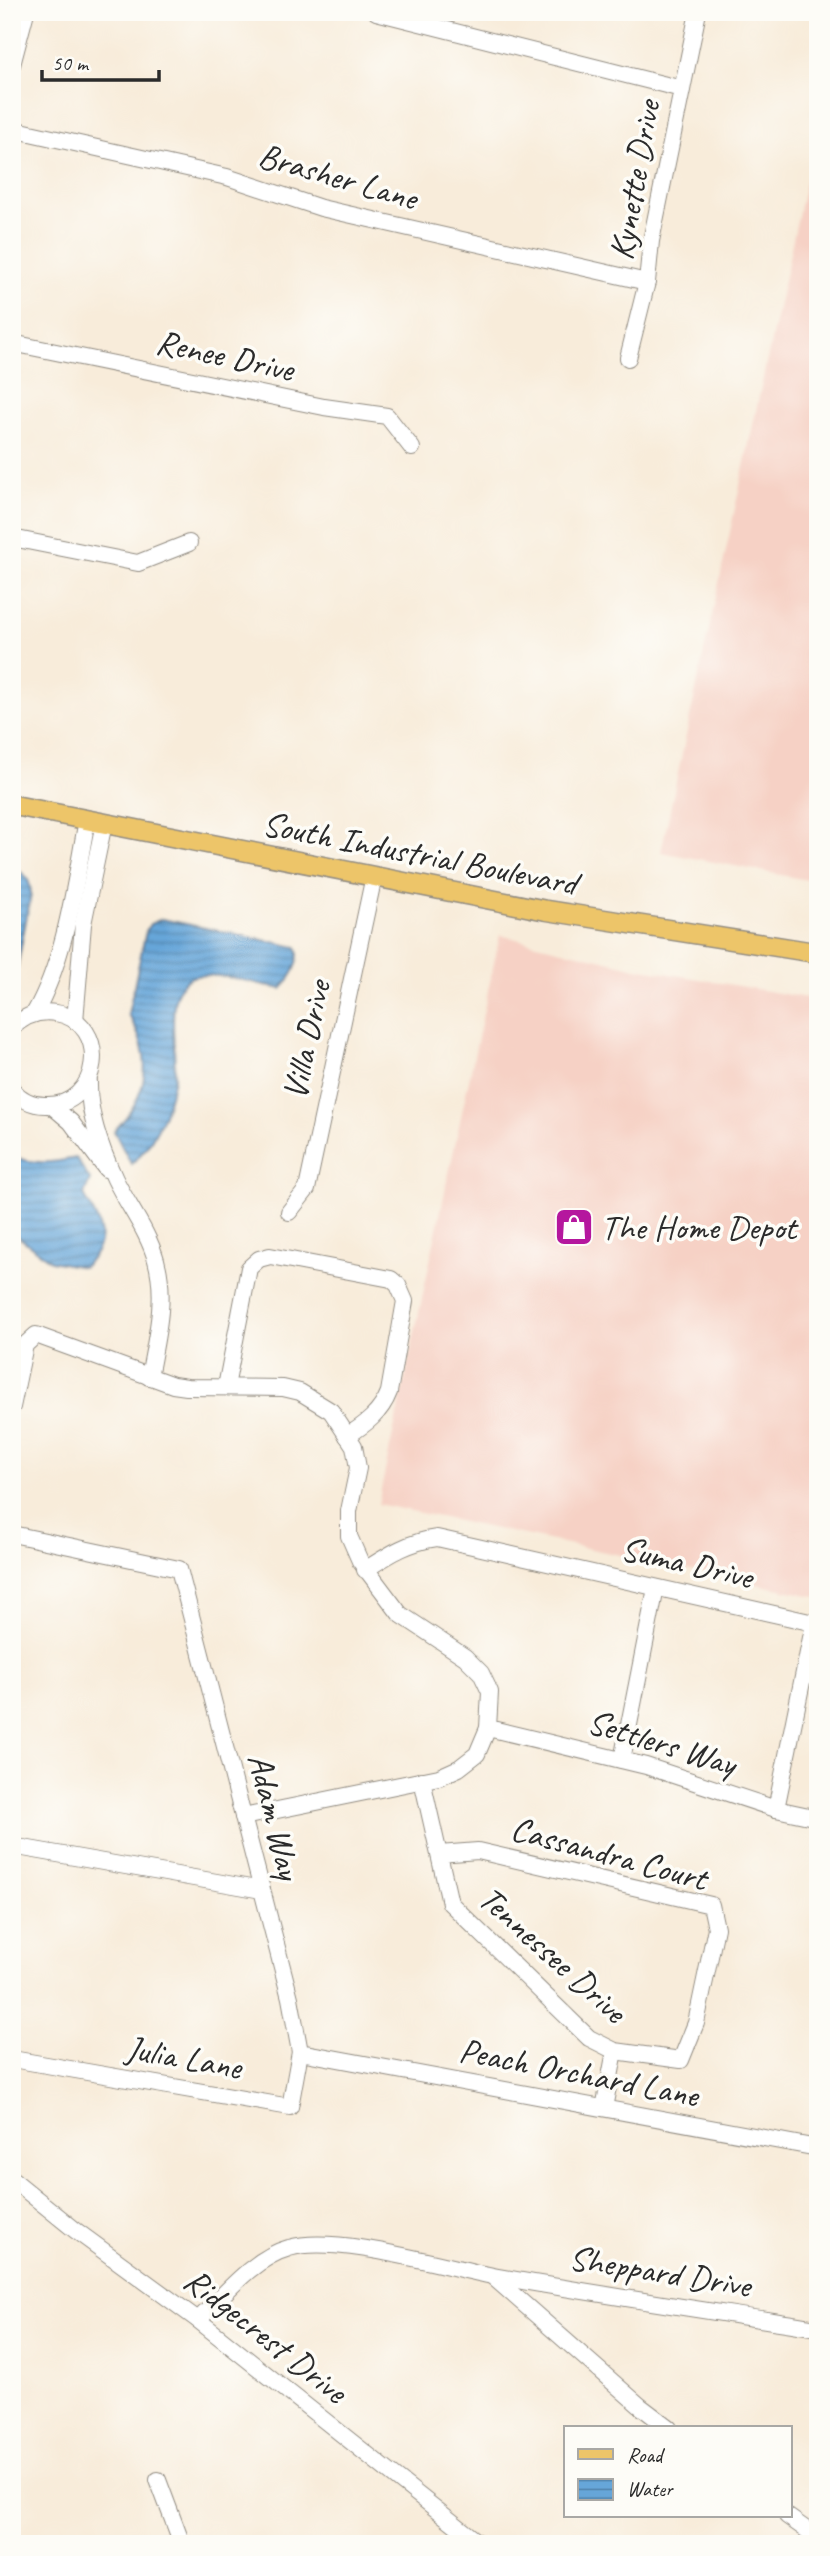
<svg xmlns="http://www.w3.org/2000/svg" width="830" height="2556" font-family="Caveat,sans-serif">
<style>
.built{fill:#f6d1c5}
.water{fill:url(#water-rules);stroke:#486882;stroke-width:2}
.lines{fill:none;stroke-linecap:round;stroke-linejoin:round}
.minor-casing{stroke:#928c82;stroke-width:18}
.major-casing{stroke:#928c82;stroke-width:22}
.minor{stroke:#fff;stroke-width:16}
.major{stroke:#edc569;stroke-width:19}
.labels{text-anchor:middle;stroke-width:7;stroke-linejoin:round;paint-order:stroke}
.street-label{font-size:35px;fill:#2b2b2b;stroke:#fdfcf7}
.poi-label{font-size:35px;fill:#2b2b2b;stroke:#fdfcf7;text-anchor:start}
</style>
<defs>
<pattern id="water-rules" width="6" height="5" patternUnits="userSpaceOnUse" patternTransform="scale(1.75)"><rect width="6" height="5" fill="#66a6d9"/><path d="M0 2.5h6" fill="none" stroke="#5487b0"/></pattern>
</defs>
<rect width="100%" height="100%" fill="#fdfcf7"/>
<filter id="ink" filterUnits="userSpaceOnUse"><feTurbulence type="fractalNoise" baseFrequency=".0143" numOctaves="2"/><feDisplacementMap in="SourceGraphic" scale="14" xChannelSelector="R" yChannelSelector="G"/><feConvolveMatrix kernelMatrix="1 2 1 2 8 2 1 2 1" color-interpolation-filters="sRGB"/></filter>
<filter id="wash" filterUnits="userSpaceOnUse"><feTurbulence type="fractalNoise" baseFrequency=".00686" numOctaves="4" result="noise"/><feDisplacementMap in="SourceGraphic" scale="28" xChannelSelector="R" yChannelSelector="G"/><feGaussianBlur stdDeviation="1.57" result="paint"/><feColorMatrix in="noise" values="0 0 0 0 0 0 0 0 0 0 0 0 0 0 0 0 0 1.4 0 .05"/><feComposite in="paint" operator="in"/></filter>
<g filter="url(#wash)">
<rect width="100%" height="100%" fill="#f8ecda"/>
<g class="built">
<polygon points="818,123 818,882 661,852"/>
<polygon points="500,935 636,968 818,1000 818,1597 378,1504"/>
<polygon points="818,1676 818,1738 806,1736"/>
</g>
<g class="water">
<path d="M12,869c15,3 18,12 19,25l-14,74 -5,1z"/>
<path d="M162,919l135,28c4,17 -5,30 -16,42 -23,-5 -62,-17 -85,-13 -37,7 -17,76 -22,102 -6,31 -19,65 -43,86l-17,-33c36,-37 40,-73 14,-117l18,-83 4,-7z"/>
<path d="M12,1156c23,9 40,7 64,2l14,22 -6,15c16,29 28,46 -1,72l-32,-6 -39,-29z"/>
</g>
</g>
<g filter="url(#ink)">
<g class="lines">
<g class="minor-casing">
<g id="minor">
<polyline points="376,12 682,89"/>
<polyline points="12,65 26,12"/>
<polyline points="12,129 227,177 321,208 647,282"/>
<polyline points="12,343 324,407 387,416 412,448"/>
<polyline points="628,358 647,282 651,241 698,12"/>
<polyline points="12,538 138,563 189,543"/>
<path d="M34,1014c32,-56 41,-131 53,-194"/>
<polyline points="75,1021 83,924 104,823"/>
<path d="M12,1028c12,-12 27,-18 44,-15 56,9 45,95 -11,92 -13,0 -25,-6 -33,-16"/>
<path d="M89,1082c-1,33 12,67 26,97 13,27 33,52 41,81 11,39 0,78 -7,117"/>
<polyline points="52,1106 71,1122 106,1169"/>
<polyline points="289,1212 307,1189 374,876"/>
<path d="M226,1387l23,-119 10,-9 11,-3 121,23 7,6 7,16 -16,91c-8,21 -23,32 -42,44"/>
<polyline points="12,1407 25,1345 36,1335 173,1385 187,1387 283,1388 300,1392 331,1411 354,1446 358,1468 349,1511 349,1536 360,1561 400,1614 465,1657 481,1673 490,1692 488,1728 477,1754 459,1768 439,1777 243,1817"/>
<polyline points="12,1534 179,1569 290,1998 300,2052 818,2148"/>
<path d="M365,1570c25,-16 43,-28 72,-32l377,85 -38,186"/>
<polyline points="488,1728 646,1766 776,1809 818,1818"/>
<polyline points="622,1760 656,1588"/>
<polyline points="422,1780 450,1903 589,2038 615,2051 681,2060 696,2023 716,1928 711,1905 478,1851 439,1854"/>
<polyline points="12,1846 262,1890"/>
<polyline points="12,2059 290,2107 300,2052"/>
<polyline points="604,2108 615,2051"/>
<polyline points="12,2179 75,2230 198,2320 480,2544"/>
<polyline points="492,2276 640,2406 669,2428"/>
<path d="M198,2320c26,-25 55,-62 91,-72 46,-14 153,18 204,28 107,19 216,35 325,52"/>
<polyline points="158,2480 179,2536 179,2544"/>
<polyline points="787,2516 818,2538"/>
</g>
</g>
<g class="major-casing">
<polyline id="major" points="12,805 544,910 818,953"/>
</g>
<use href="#minor" class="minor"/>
<use href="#major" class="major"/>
</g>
</g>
<defs>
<g id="shop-square" transform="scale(2.0125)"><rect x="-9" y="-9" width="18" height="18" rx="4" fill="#b5179e" stroke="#fdfcf7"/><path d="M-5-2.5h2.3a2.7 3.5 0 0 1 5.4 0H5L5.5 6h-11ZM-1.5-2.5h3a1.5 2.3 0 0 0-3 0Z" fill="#fff"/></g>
</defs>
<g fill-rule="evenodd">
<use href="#shop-square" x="574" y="1227"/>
</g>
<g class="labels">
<g class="street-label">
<text transform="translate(338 176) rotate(16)" y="12">Brasher Lane</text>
<text transform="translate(634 180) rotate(-80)" y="12">Kynette Drive</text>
<text transform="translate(225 355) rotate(12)" y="12">Renee Drive</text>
<text transform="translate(420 853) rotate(11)" y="12">South Industrial Boulevard</text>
<text transform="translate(306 1040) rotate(-78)" y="12">Villa Drive</text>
<text transform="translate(687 1562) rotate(13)" y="12">Suma Drive</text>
<text transform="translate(662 1742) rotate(17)" y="12">Settlers Way</text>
<text transform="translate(275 1816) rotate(76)" y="12">Adam Way</text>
<text transform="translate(609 1853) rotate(15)" y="12">Cassandra Court</text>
<text transform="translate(553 1954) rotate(42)" y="12">Tennessee Drive</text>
<text transform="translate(184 2057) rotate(10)" y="12">Julia Lane</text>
<text transform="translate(579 2072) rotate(11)" y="12">Peach Orchard Lane</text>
<text transform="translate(660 2271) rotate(9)" y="12">Sheppard Drive</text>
<text transform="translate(266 2335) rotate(38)" y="12">Ridgecrest Drive</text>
</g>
<g class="poi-label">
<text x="601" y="1239">The Home Depot</text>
</g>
</g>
<rect width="830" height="2556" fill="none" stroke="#fdfcf7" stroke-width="42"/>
<rect x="564" y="2426" width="228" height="91" fill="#fdfcf7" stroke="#a9a8a5" stroke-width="2"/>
<rect x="578" y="2449" width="35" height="10" fill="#edc569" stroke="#a9a8a5" stroke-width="2"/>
<text x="627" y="2462" font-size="21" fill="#2b2b2b">Road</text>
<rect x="578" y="2479" width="35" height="21" fill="url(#water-rules)" stroke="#a9a8a5" stroke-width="2"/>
<text x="627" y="2496" font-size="21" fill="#2b2b2b">Water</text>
<path d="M42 70v10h117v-10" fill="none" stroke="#2b2b2b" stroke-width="3.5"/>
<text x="52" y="70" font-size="21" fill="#2b2b2b" stroke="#fdfcf7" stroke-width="5" paint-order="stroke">50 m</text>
</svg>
